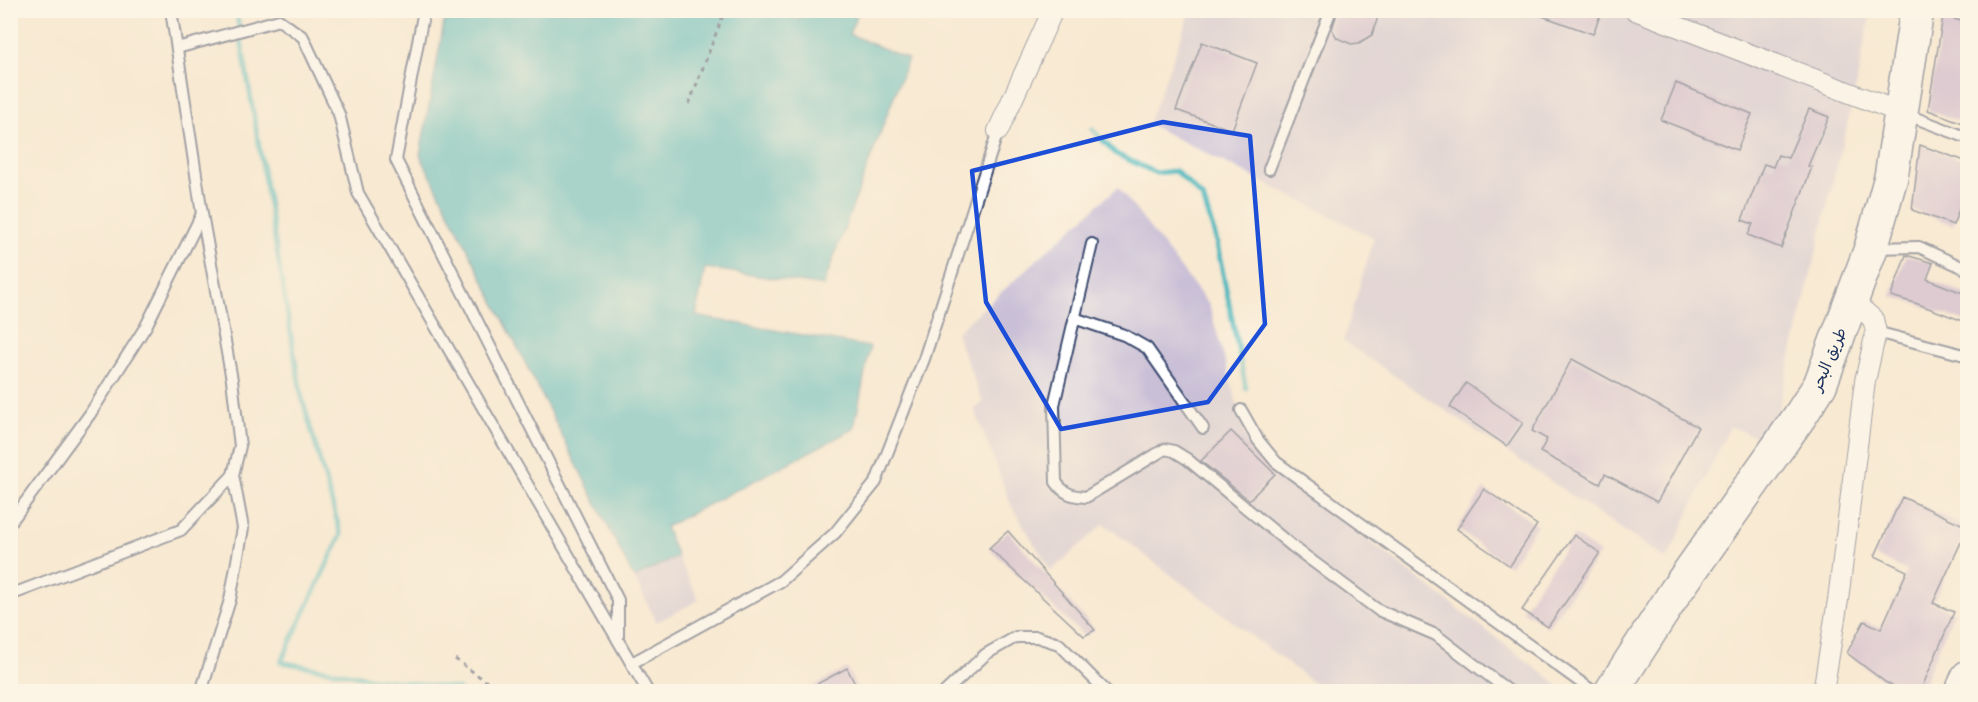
<svg xmlns="http://www.w3.org/2000/svg" width="1978" height="702" font-family="Delius,'Playpen Sans Arabic',sans-serif">
<style>
.industrial{fill:#c9bfd7}
.water{fill:#49b8bf;stroke:#32748e;stroke-width:1.5}
.lines{fill:none;stroke-linecap:round;stroke-linejoin:round}
.stream{stroke:#49b8bf;stroke-width:5}
.building{fill:#bea6d0}
.service-casing{stroke:#3c4b6f;stroke-width:14}
.minor-casing{stroke:#3c4b6f;stroke-width:22}
.trunk-casing{stroke:#3c4b6f;stroke-width:36}
.motorway-casing{stroke:#3c4b6f;stroke-width:36}
.path{stroke:#3c4b6f;stroke-width:3;stroke-dasharray:4.5 4.5;stroke-linecap:butt}
.service{stroke:#fff;stroke-width:10}
.minor{stroke:#fff;stroke-width:20}
.trunk{stroke:#fff;stroke-width:33}
.motorway{stroke:#fff;stroke-width:33}
.marked{fill:none;stroke:#1d4ed8;stroke-width:4.5;stroke-linejoin:round}
.labels{text-anchor:middle;stroke-width:4.5;stroke-linejoin:round;paint-order:stroke}
.street-label{font-size:16px;fill:#1b2f5e;stroke:#fcf5e5}
</style>
<rect width="100%" height="100%" fill="#fcf5e5"/>
<filter id="ink" filterUnits="userSpaceOnUse"><feTurbulence type="fractalNoise" baseFrequency=".0167" numOctaves="2"/><feDisplacementMap in="SourceGraphic" scale="12" xChannelSelector="R" yChannelSelector="G"/><feConvolveMatrix kernelMatrix="1 2 1 2 8 2 1 2 1" color-interpolation-filters="sRGB"/></filter>
<filter id="wash" filterUnits="userSpaceOnUse"><feTurbulence type="fractalNoise" baseFrequency=".008" numOctaves="4" result="noise"/><feDisplacementMap in="SourceGraphic" scale="24" xChannelSelector="R" yChannelSelector="G"/><feGaussianBlur stdDeviation="1.35" result="paint"/><feColorMatrix in="noise" values="0 0 0 0 0 0 0 0 0 0 0 0 0 0 0 0 0 1.4 0 .05"/><feComposite in="paint" operator="in"/></filter>
<g filter="url(#wash)">
<rect width="100%" height="100%" fill="#f8e9d2"/>
<g class="industrial">
<polygon points="1191,11 1871,11 1853,101 1770,443 1730,426 1667,560 1343,341 1374,238 1148,124"/>
<polygon points="1118,187 1209,305 1246,435 1279,472 1566,691 1324,691 1104,524 1051,571 1011,505 974,408 983,403 956,333"/>
<polygon points="677,556 699,600 657,622 634,578"/>
</g>
<polygon class="water" points="777,11 798,19 803,11 859,11 849,34 908,59 823,286 705,268 696,316 870,347 854,429 665,527 677,556 634,578 420,155 446,11"/>
<g class="lines">
<g class="stream">
<polyline points="236,10 301,394 341,535 281,662 372,678 459,689 461,692"/>
<polyline points="1092,129 1116,154 1156,173 1176,171 1203,198 1216,239 1246,388"/>
</g>
</g>
<g id="blocks">
<g class="building">
<polygon points="1338,10 1375,10 1377,20 1372,35 1359,43 1351,44 1337,38 1332,29"/>
<polygon points="1532,10 1602,10 1593,34 1531,12"/>
<polygon points="1943,16 1968,23 1968,125 1928,110"/>
<polygon points="1202,42 1257,63 1232,130 1176,110"/>
<polygon points="1676,83 1752,114 1737,150 1661,120"/>
<polygon points="1809,109 1829,117 1808,166 1812,167 1781,248 1748,235 1753,224 1742,220 1764,164 1773,167 1778,155 1788,158"/>
<polygon points="1920,145 1968,162 1968,186 1953,225 1912,210"/>
<polygon points="1906,255 1933,263 1927,279 1968,295 1968,323 1918,304 1891,296"/>
<polygon points="1572,359 1698,427 1657,502 1605,474 1600,484 1540,452 1547,439 1532,431"/>
<polygon points="1466,383 1523,423 1507,446 1450,407"/>
<polygon points="1231,431 1275,474 1249,500 1201,461"/>
<polygon points="1484,489 1537,525 1510,566 1457,529"/>
<polygon points="1902,497 1968,527 1933,603 1954,612 1920,692 1905,692 1885,682 1847,653 1864,621 1881,629 1907,571 1875,556"/>
<polygon points="1008,531 1095,630 1084,636 989,548"/>
<polygon points="1574,535 1600,553 1548,627 1522,610"/>
<polygon points="847,668 859,692 802,692"/>
</g>
</g>
</g>
<g filter="url(#ink)">
<use href="#blocks" fill-opacity="0" stroke="#3c4b6f" stroke-width="1.5"/>
<g class="lines">
<g class="service-casing">
<g id="service">
<polyline points="171,10 202,214 232,380 240,446 233,475 243,528 230,600 201,692"/>
<polyline points="424,10 396,160 618,600 618,637"/>
<polyline points="177,48 279,20 303,37 339,114 358,193 648,692"/>
<polyline points="1905,114 1968,138"/>
<polyline points="1269,169 1331,10"/>
<path d="M1092,244l-38,161 2,77c8,12 16,14 30,15l79,-48 9,2 13,8 105,87 86,64 58,25 74,57"/>
<polyline points="1874,248 1919,247 1968,270"/>
<polyline points="1074,318 1124,335 1147,348 1203,428"/>
<polyline points="1876,332 1968,356"/>
<polyline points="1241,410 1258,440 1276,462 1594,692"/>
<polyline points="10,523 90,414 146,326 202,214"/>
<polyline points="10,595 181,530 233,475"/>
<polyline points="632,663 781,581 835,533 876,482 924,359 998,131"/>
<polyline points="945,692 986,654 1016,637 1037,637 1059,644 1107,692"/>
</g>
</g>
<g class="minor-casing">
<g id="minor">
<polyline points="1635,10 1902,113"/>
<polyline points="998,131 1053,10"/>
<polyline points="1823,692 1838,600 1865,381 1876,332 1873,319 1851,300"/>
</g>
</g>
<g class="trunk-casing">
<polyline id="trunk" points="1611,692 1676,591 1800,416 1820,385 1871,248 1891,177 1917,10"/>
</g>
<g class="motorway-casing">
<polyline id="motorway" points="1961,692 1968,677"/>
</g>
<g class="path">
<polyline points="689,104 725,10"/>
<polyline points="455,659 501,692"/>
</g>
<use href="#service" class="service"/>
<use href="#minor" class="minor"/>
<use href="#trunk" class="trunk"/>
<use href="#motorway" class="motorway"/>
</g>
</g>
<path d="M0 0H1978V702H0ZM1163,122l87,14 15,188 -57,78 -147,27 -75,-127 -14,-131z" fill="#f8e9d2" fill-opacity=".55" fill-rule="evenodd"/>
<path class="marked" d="M1163,122l87,14 15,188 -57,78 -147,27 -75,-127 -14,-131z"/>
<g class="labels">
<g class="street-label">
<text transform="translate(1828 359) rotate(-67)" y="6">طريق البحر</text>
</g>
</g>
<rect width="1978" height="702" fill="none" stroke="#fcf5e5" stroke-width="36"/>
</svg>
